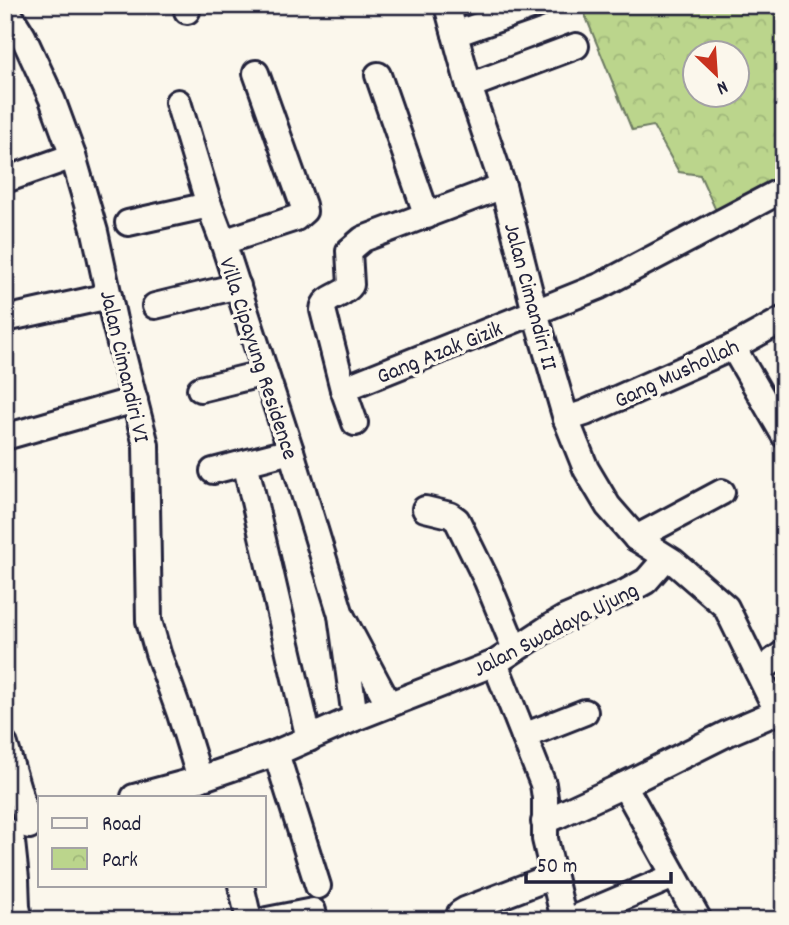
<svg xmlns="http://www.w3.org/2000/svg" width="789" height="925" font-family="Dekko,sans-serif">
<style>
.park{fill:url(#park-crowns);stroke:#6e7c64;stroke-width:2;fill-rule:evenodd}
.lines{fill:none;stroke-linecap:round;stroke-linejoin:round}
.minor-casing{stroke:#22223b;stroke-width:30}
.minor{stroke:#fbf7ec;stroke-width:24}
.labels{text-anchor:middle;stroke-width:7;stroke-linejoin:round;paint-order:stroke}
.street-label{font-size:23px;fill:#22223b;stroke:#fbf7ec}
</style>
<defs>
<pattern id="park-crowns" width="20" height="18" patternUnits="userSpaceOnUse" patternTransform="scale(1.75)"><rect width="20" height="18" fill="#bbd58c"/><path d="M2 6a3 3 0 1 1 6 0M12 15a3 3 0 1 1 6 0" fill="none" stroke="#a0b77a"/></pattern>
</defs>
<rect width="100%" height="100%" fill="#fbf7ec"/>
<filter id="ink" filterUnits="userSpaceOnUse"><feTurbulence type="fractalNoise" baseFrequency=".0143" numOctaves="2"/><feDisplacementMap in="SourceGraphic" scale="14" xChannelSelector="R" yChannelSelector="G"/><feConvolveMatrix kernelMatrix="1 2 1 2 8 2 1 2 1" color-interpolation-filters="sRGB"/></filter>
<g filter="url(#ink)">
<path class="park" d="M581,5h203v174l-67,34 -17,-38 -21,-3 -26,-46 -21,4zM694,52h42v42h-42z"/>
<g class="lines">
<g class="minor-casing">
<g id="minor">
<polyline points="186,5 187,11"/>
<polyline points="447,5 469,86 503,186 535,312 566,419 586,469 608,506 636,538 674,562 726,607 773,703 773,711 770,715 728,733 624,785 544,822"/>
<polyline points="5,7 23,36 52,99 73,156 95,232 114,320 146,445 149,621 158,653 180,714 200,779"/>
<polyline points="455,34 537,5"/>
<polyline points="378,75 427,216"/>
<polyline points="469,86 576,46"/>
<polyline points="178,102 209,205 223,242 291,451 341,615"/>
<polyline points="5,180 73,156"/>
<polyline points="128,223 209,205"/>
<polyline points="223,242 296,218 304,211 303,205 256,73"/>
<polyline points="155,306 238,286"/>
<polyline points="5,319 109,296"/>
<polyline points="733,347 784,435"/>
<polyline points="200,389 265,373"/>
<polyline points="343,389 600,286 784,189"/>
<polyline points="566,419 585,413 733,347 784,319"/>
<path d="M355,423l-12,-34 -20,-79c1,-14 20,-13 28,-25l-2,-34 14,-12 140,-53"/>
<polyline points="5,437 135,400"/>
<polyline points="213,471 291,451"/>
<polyline points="248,475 309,739"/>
<polyline points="425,509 450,515 457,520 487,581 515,649"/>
<polyline points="636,538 722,492"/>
<polyline points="495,663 543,784 545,798 545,839 564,920"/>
<polyline points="758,672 784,653"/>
<polyline points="355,718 341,615 389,705"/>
<polyline points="524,736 585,712"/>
<polyline points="5,745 29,826"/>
<polyline points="276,753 318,886"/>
<polyline points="624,785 699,920"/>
<polyline points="134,797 200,779 276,753 355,718 495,663 548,628 565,618 626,592 646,581 666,558"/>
<polyline points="11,832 16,879 17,907 20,920"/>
<polyline points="241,885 249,920"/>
<polyline points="267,920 313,911"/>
<polyline points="461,920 460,913 465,910 553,876"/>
<polyline points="570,920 674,876"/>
</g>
</g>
<use href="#minor" class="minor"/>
</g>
</g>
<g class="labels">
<g class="street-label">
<text transform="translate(532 296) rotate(75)" y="8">Jalan Cimandiri II</text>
<text transform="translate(439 351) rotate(-22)" y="8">Gang Azak Gizik</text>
<text transform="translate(260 358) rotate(72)" y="8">Villa Cipayung Residence</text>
<text transform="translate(126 366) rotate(77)" y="8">Jalan Cimandiri VI</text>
<text transform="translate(676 372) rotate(-25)" y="8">Gang Mushollah</text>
<text transform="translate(555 628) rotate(-27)" y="8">Jalan Swadaya Ujung</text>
</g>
</g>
<rect width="789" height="925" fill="none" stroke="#fbf7ec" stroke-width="28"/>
<rect x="14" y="14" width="761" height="897" fill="none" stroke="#22223b" stroke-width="2.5" filter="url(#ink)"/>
<rect x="38" y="796" width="228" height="91" fill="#fbf7ec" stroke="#a4a2a5" stroke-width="2"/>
<rect x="52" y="818" width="35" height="10" fill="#fbf7ec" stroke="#a4a2a5" stroke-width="2"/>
<text x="102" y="830" font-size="21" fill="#22223b">Road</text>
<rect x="52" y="848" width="35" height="21" fill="url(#park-crowns)" stroke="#a4a2a5" stroke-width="2"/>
<text x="102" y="866" font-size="21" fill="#22223b">Park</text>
<g transform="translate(716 74) rotate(155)"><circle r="33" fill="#fbf7ec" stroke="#a4a2a5" stroke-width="2"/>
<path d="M0-5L12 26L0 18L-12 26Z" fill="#c8321e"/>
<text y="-10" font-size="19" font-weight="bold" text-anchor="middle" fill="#22223b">N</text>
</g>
<path d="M526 872v10h145v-10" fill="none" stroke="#22223b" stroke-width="3.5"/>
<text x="537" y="872" font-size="21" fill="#22223b" stroke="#fbf7ec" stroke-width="5" paint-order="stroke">50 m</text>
</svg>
